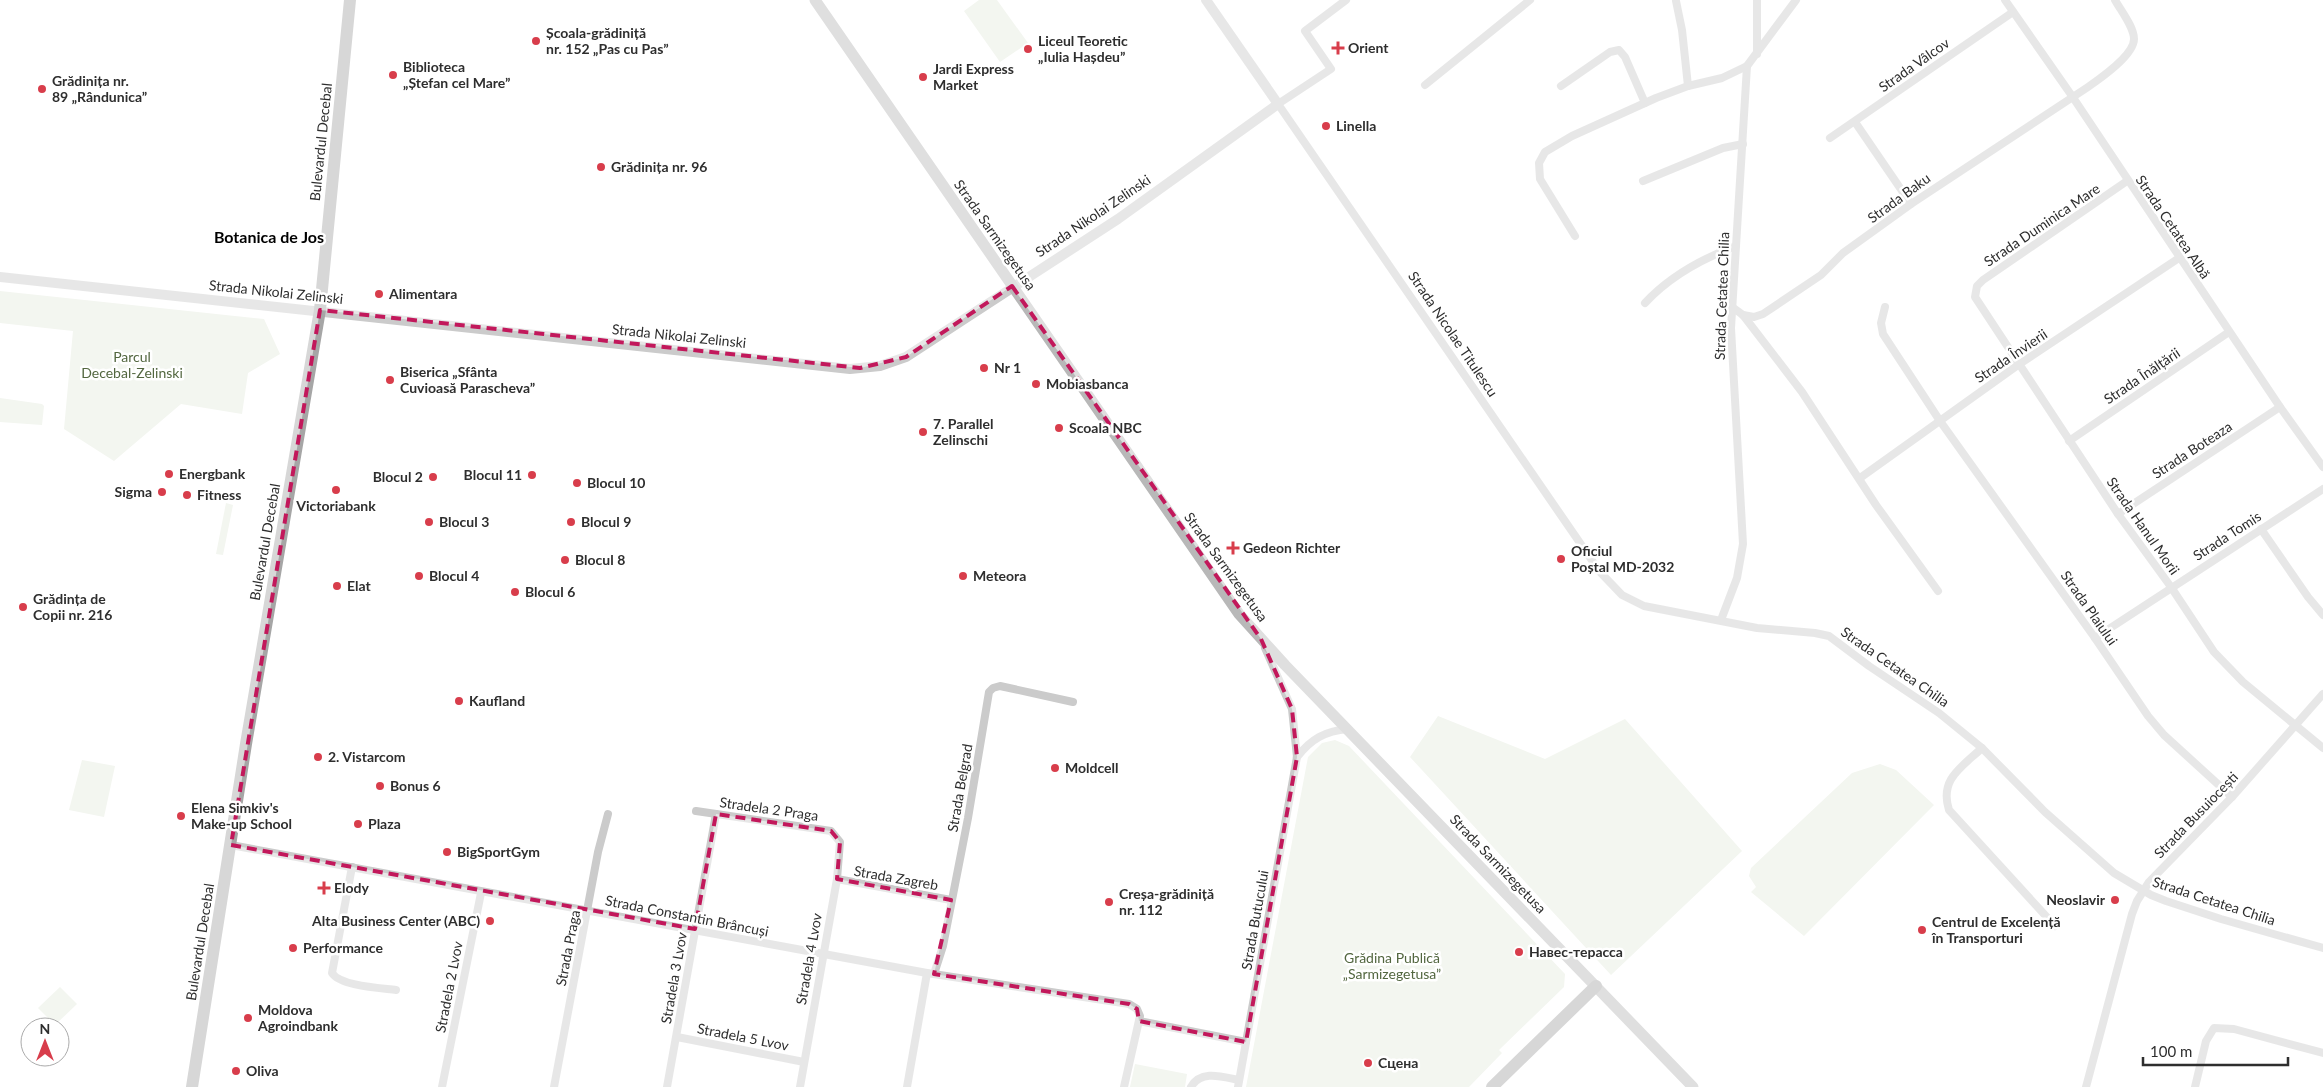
<svg xmlns="http://www.w3.org/2000/svg" width="2323" height="1087" font-family="Lato,sans-serif">
<style>
.green{fill:#e4eadd}
.lines{fill:none;stroke-linecap:round;stroke-linejoin:round}
.minor{stroke:#cbcbcb;stroke-width:8}
.tertiary{stroke:#cbcbcb;stroke-width:10}
.secondary{stroke:#b8b8b8;stroke-width:11}
.primary{stroke:#a6a6a6;stroke-width:12}
.marked{fill:none;stroke:#c2185b;stroke-width:4;stroke-dasharray:10 6;stroke-linejoin:round}
.poi-dot{fill:#d83d4b;stroke:#fff;stroke-width:2}
.labels{text-anchor:middle;stroke-width:5;stroke-linejoin:round;paint-order:stroke}
.poi-label{font-size:14px;font-weight:bold;fill:#2e2e2e;stroke:#fff;text-anchor:start}
.street-label{font-size:14px;fill:#2e2e2e;stroke:#fff}
.park-label{font-size:14px;fill:#52663f;stroke:#fff}
.quarter-label{font-size:16px;font-weight:bold;fill:#000;stroke:#fff}
</style>
<rect width="100%" height="100%" fill="#fff"/>
<g class="green">
<polygon points="979,0 997,0 1028,43 1000,62 964,11"/>
<polygon points="0,291 264,319 280,354 248,373 242,414 181,404 114,461 64,429 73,331 0,323"/>
<polygon points="0,398 42,404 44,406 42,425 0,422"/>
<polygon points="226,503 233,505 223,555 216,554"/>
<polygon points="1438,716 1545,759 1625,719 1742,851 1611,975 1410,757"/>
<polygon points="1335,740 1349,746 1565,974 1564,987 1499,1050 1502,1053 1469,1087 1246,1087 1308,757 1322,743"/>
<polygon points="82,760 115,766 104,817 69,810"/>
<polygon points="1880,764 1896,770 1934,805 1804,936 1751,892 1756,887 1749,876 1751,868 1852,773"/>
<polygon points="60,987 77,1004 55,1025 38,1008"/>
<polygon points="1135,1064 1187,1074 1185,1087 1130,1087"/>
</g>
<g class="lines">
<g class="minor">
<polyline points="1346,0 1305,31 1331,69 1278,104 1600,572 1622,595 1644,606 1757,628 1815,633 1829,636 1869,666 1939,713 1982,748 2045,812 2114,873 2151,895 2166,901 2221,919 2323,948"/>
<polyline points="1757,0 1757,54"/>
<polyline points="2005,0 2072,96 2280,407 2323,467"/>
<polyline points="1676,1 1682,30 1688,86"/>
<polyline points="1425,85 1530,0"/>
<polyline points="1561,86 1610,52 1619,50 1625,57 1645,103"/>
<polyline points="1855,122 1911,204"/>
<polyline points="1830,138 2013,12"/>
<polyline points="1643,181 1723,148 1743,144"/>
<polyline points="2127,181 1983,280 1977,286 1975,297 2118,514 2171,587 2214,652 2243,682 2323,748"/>
<polyline points="1575,236 1540,179 1539,163 1545,152 1572,136 1656,98 1688,86 1722,78 1747,66"/>
<path d="M1645,303c25,-27 56,-44 91,-57"/>
<polyline points="1732,307 1743,315 1802,392 1876,505 1938,591"/>
<polyline points="1885,307 1881,323 1883,334 1940,421 2095,638 2148,716 2164,735 2232,797"/>
<path d="M1743,315l11,2 9,-3 58,-39 22,-22 68,-49 177,-117c13,-9 46,-32 46,-48 0,-12 -13,-28 -19,-39"/>
<polyline points="2069,441 2229,332"/>
<polyline points="1860,478 2018,365 2179,258"/>
<polyline points="2118,514 2280,407"/>
<polyline points="2261,529 2308,597 2323,615"/>
<polyline points="1721,620 1737,578 1743,544 1731,328 1747,66 1796,0"/>
<polyline points="2095,638 2323,489"/>
<path d="M1982,748c-20,19 -43,31 -33,62l106,116"/>
<path d="M1297,757c14,-18 28,-26 51,-28"/>
<polyline points="696,811 831,831 840,842 837,879 800,1087"/>
<polyline points="231,845 927,973 1129,1004 1137,1009 1140,1016 1124,1087"/>
<path d="M352,867l-20,106c8,13 49,15 64,17"/>
<polyline points="837,879 951,900"/>
<polyline points="934,974 943,946 968,818 989,692 993,688 1000,686 1073,702"/>
<polyline points="1139,1021 1246,1042"/>
<polyline points="677,1037 804,1062"/>
<polyline points="442,1087 481,893"/>
<polyline points="554,1087 598,852 608,814"/>
<polyline points="667,1087 716,814"/>
<polyline points="907,1087 927,973"/>
<path d="M1191,1087c10,-18 32,-10 48,-7"/>
<polyline points="1238,1087 1297,757 1292,709 1265,648"/>
<polyline points="2086,1087 2132,914 2137,901 2149,882 2232,797 2323,694"/>
<polyline points="2195,1087 2206,1041 2214,1028 2234,1029 2323,1053"/>
</g>
<polyline class="tertiary" points="0,277 850,369 880,366 906,357 1118,219 1278,104 1206,0"/>
<polyline class="secondary" points="815,0 1239,614 1285,665 1693,1087"/>
<g class="primary">
<polyline points="192,1087 246,744 320,310 350,0"/>
<polyline points="1492,1087 1596,986"/>
</g>
</g>
<path d="M0 0H2323V1087H0ZM1012,286l249,353 31,70 5,48 -51,285 -107,-21 -2,-12 -8,-5 -195,-30 17,-74 -114,-21 3,-37 -9,-11 -115,-17 -21,115 -464,-84 89,-535 540,58 46,-11z" fill="#fff" fill-opacity=".55" fill-rule="evenodd"/>
<path class="marked" d="M1012,286l249,353 31,70 5,48 -51,285 -107,-21 -2,-12 -8,-5 -195,-30 17,-74 -114,-21 3,-37 -9,-11 -115,-17 -21,115 -464,-84 89,-535 540,58 46,-11z"/>
<g class="poi-dot">
<circle cx="536" cy="41" r="5"/>
<path d="M1335.5 40.5h5v5h5v5h-5v5h-5v-5h-5v-5h5z"/>
<circle cx="1028" cy="49" r="5"/>
<circle cx="393" cy="75" r="5"/>
<circle cx="923" cy="77" r="5"/>
<circle cx="42" cy="89" r="5"/>
<circle cx="1326" cy="126" r="5"/>
<circle cx="601" cy="167" r="5"/>
<circle cx="379" cy="294" r="5"/>
<circle cx="984" cy="368" r="5"/>
<circle cx="390" cy="380" r="5"/>
<circle cx="1036" cy="384" r="5"/>
<circle cx="1059" cy="428" r="5"/>
<circle cx="923" cy="432" r="5"/>
<circle cx="169" cy="474" r="5"/>
<circle cx="532" cy="475" r="5"/>
<circle cx="433" cy="477" r="5"/>
<circle cx="577" cy="483" r="5"/>
<circle cx="336" cy="490" r="5"/>
<circle cx="162" cy="492" r="5"/>
<circle cx="187" cy="495" r="5"/>
<circle cx="429" cy="522" r="5"/>
<circle cx="571" cy="522" r="5"/>
<path d="M1230.5 540.5h5v5h5v5h-5v5h-5v-5h-5v-5h5z"/>
<circle cx="1561" cy="559" r="5"/>
<circle cx="565" cy="560" r="5"/>
<circle cx="419" cy="576" r="5"/>
<circle cx="963" cy="576" r="5"/>
<circle cx="337" cy="586" r="5"/>
<circle cx="515" cy="592" r="5"/>
<circle cx="23" cy="607" r="5"/>
<circle cx="459" cy="701" r="5"/>
<circle cx="318" cy="757" r="5"/>
<circle cx="1055" cy="768" r="5"/>
<circle cx="380" cy="786" r="5"/>
<circle cx="181" cy="816" r="5"/>
<circle cx="358" cy="824" r="5"/>
<circle cx="447" cy="852" r="5"/>
<path d="M321.5 880.5h5v5h5v5h-5v5h-5v-5h-5v-5h5z"/>
<circle cx="2115" cy="900" r="5"/>
<circle cx="1109" cy="902" r="5"/>
<circle cx="490" cy="921" r="5"/>
<circle cx="1922" cy="930" r="5"/>
<circle cx="293" cy="948" r="5"/>
<circle cx="1519" cy="952" r="5"/>
<circle cx="248" cy="1018" r="5"/>
<circle cx="1368" cy="1063" r="5"/>
<circle cx="236" cy="1071" r="5"/>
</g>
<g class="labels">
<g class="poi-label">
<text x="546" y="38">Școala-grădiniță<tspan x="546" dy="16">nr. 152 „Pas cu Pas”</tspan></text>
<text x="1038" y="46">Liceul Teoretic<tspan x="1038" dy="16">„Iulia Hașdeu”</tspan></text>
<text x="1348" y="53">Orient</text>
<text x="403" y="72">Biblioteca<tspan x="403" dy="16">„Ștefan cel Mare”</tspan></text>
<text x="933" y="74">Jardi Express<tspan x="933" dy="16">Market</tspan></text>
<text x="52" y="86">Grădinița nr.<tspan x="52" dy="16">89 „Rândunica”</tspan></text>
<text x="1336" y="131">Linella</text>
<text x="611" y="172">Grădinița nr. 96</text>
<text x="389" y="299">Alimentara</text>
<text x="994" y="373">Nr 1</text>
<text x="400" y="377">Biserica „Sfânta<tspan x="400" dy="16">Cuvioasă Parascheva”</tspan></text>
<text x="1046" y="389">Mobiasbanca</text>
<text x="933" y="429">7. Parallel<tspan x="933" dy="16">Zelinschi</tspan></text>
<text x="1069" y="433">Scoala NBC</text>
<text x="179" y="479">Energbank</text>
<text x="522" y="480" text-anchor="end">Blocul 11</text>
<text x="423" y="482" text-anchor="end">Blocul 2</text>
<text x="587" y="488">Blocul 10</text>
<text x="152" y="497" text-anchor="end">Sigma</text>
<text x="197" y="500">Fitness</text>
<text x="336" y="511" text-anchor="middle">Victoriabank</text>
<text x="439" y="527">Blocul 3</text>
<text x="581" y="527">Blocul 9</text>
<text x="1243" y="553">Gedeon Richter</text>
<text x="1571" y="556">Oficiul<tspan x="1571" dy="16">Poștal MD-2032</tspan></text>
<text x="575" y="565">Blocul 8</text>
<text x="429" y="581">Blocul 4</text>
<text x="973" y="581">Meteora</text>
<text x="347" y="591">Elat</text>
<text x="525" y="597">Blocul 6</text>
<text x="33" y="604">Grădința de<tspan x="33" dy="16">Copii nr. 216</tspan></text>
<text x="469" y="706">Kaufland</text>
<text x="328" y="762">2. Vistarcom</text>
<text x="1065" y="773">Moldcell</text>
<text x="390" y="791">Bonus 6</text>
<text x="191" y="813">Elena Simkiv's<tspan x="191" dy="16">Make-up School</tspan></text>
<text x="368" y="829">Plaza</text>
<text x="457" y="857">BigSportGym</text>
<text x="334" y="893">Elody</text>
<text x="1119" y="899">Creșa-grădiniță<tspan x="1119" dy="16">nr. 112</tspan></text>
<text x="2105" y="905" text-anchor="end">Neoslavir</text>
<text x="480" y="926" text-anchor="end">Alta Business Center (ABC)</text>
<text x="1932" y="927">Centrul de Excelență<tspan x="1932" dy="16">în Transporturi</tspan></text>
<text x="303" y="953">Performance</text>
<text x="1529" y="957">Навес-терасса</text>
<text x="258" y="1015">Moldova<tspan x="258" dy="16">Agroindbank</tspan></text>
<text x="1378" y="1068">Сцена</text>
<text x="246" y="1076">Oliva</text>
</g>
<g class="street-label">
<text transform="translate(1914 65) rotate(-35)" y="5">Strada Vâlcov</text>
<text transform="translate(321 142) rotate(-84)" y="5">Bulevardul Decebal</text>
<text transform="translate(1899 198) rotate(-36)" y="5">Strada Baku</text>
<text transform="translate(1093 216) rotate(-34)" y="5">Strada Nikolai Zelinski</text>
<text transform="translate(2042 225) rotate(-34)" y="5">Strada Duminica Mare</text>
<text transform="translate(2173 227) rotate(56)" y="5">Strada Cetatea Albă</text>
<text transform="translate(995 235) rotate(55)" y="5">Strada Sarmizegetusa</text>
<text transform="translate(276 292) rotate(6)" y="5">Strada Nikolai Zelinski</text>
<text transform="translate(1722 296) rotate(-88)" y="5">Strada Cetatea Chilia</text>
<text transform="translate(1453 334) rotate(56)" y="5">Strada Nicolae Titulescu</text>
<text transform="translate(679 336) rotate(6)" y="5">Strada Nikolai Zelinski</text>
<text transform="translate(2011 356) rotate(-34)" y="5">Strada Învierii</text>
<text transform="translate(2142 376) rotate(-34)" y="5">Strada Înălțării</text>
<text transform="translate(2192 450) rotate(-33)" y="5">Strada Boteaza</text>
<text transform="translate(2143 526) rotate(55)" y="5">Strada Hanul Morii</text>
<text transform="translate(2227 536) rotate(-33)" y="5">Strada Tomis</text>
<text transform="translate(265 542) rotate(-80)" y="5">Bulevardul Decebal</text>
<text transform="translate(1226 567) rotate(54)" y="5">Strada Sarmizegetusa</text>
<text transform="translate(2089 608) rotate(55)" y="5">Strada Plaiului</text>
<text transform="translate(1895 667) rotate(35)" y="5">Strada Cetatea Chilia</text>
<text transform="translate(960 788) rotate(-80)" y="5">Strada Belgrad</text>
<text transform="translate(769 809) rotate(8)" y="5">Stradela 2 Praga</text>
<text transform="translate(2196 815) rotate(-46)" y="5">Strada Busuiocești</text>
<text transform="translate(1498 864) rotate(46)" y="5">Strada Sarmizegetusa</text>
<text transform="translate(896 878) rotate(10)" y="5">Strada Zagreb</text>
<text transform="translate(2214 901) rotate(18)" y="5">Strada Cetatea Chilia</text>
<text transform="translate(687 916) rotate(11)" y="5">Strada Constantin Brâncuși</text>
<text transform="translate(1255 920) rotate(-80)" y="5">Strada Butucului</text>
<text transform="translate(200 942) rotate(-81)" y="5">Bulevardul Decebal</text>
<text transform="translate(568 948) rotate(-79)" y="5">Strada Praga</text>
<text transform="translate(809 959) rotate(-80)" y="5">Stradela 4 Lvov</text>
<text transform="translate(674 978) rotate(-80)" y="5">Stradela 3 Lvov</text>
<text transform="translate(449 987) rotate(-79)" y="5">Stradela 2 Lvov</text>
<text transform="translate(743 1037) rotate(11)" y="5">Stradela 5 Lvov</text>
</g>
<g class="park-label">
<text x="132" y="362">Parcul<tspan x="132" dy="16">Decebal-Zelinski</tspan></text>
<text x="1392" y="963">Grădina Publică<tspan x="1392" dy="16">„Sarmizegetusa”</tspan></text>
</g>
<g class="quarter-label">
<text x="269" y="243">Botanica de Jos</text>
</g>
</g>
<g transform="translate(45 1042)"><circle r="24" fill="#ffffff" stroke="#ababab"/>
<path d="M0-4L9 19L0 12L-9 19Z" fill="#d83d4b"/>
<text y="-8" font-size="14" font-weight="bold" text-anchor="middle" fill="#2e2e2e">N</text>
</g>
<path d="M2143 1057v8h145v-8" fill="none" stroke="#2e2e2e" stroke-width="2.5"/>
<text x="2150" y="1057" font-size="15" fill="#2e2e2e" stroke="#ffffff" stroke-width="4" paint-order="stroke">100 m</text>
</svg>
